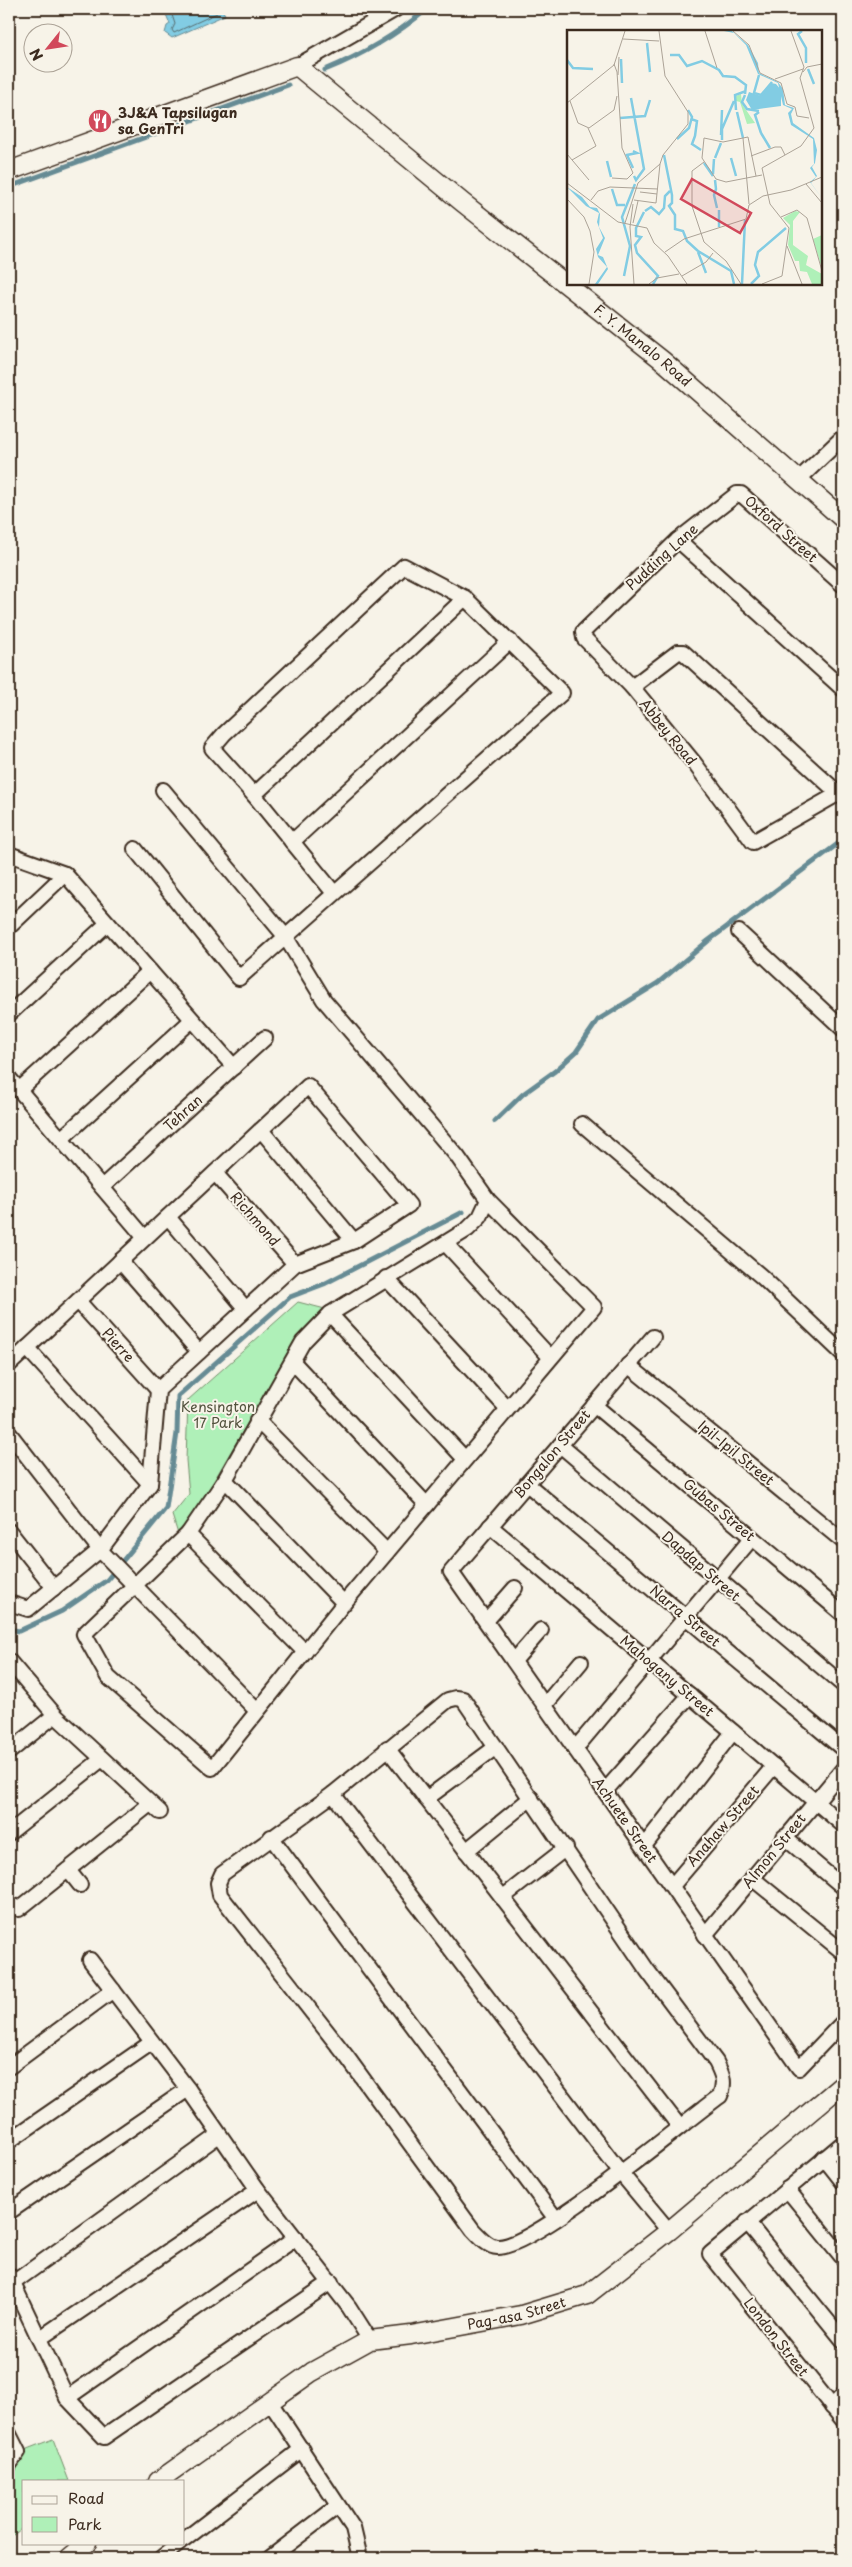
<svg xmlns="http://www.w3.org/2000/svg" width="852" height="2567" font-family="'Playpen Sans',sans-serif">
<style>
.green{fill:#aff0b8;stroke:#758d6b}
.water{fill:#82cce3;stroke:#668b94}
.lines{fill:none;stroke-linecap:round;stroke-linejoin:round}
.shore{stroke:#576b6d;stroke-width:1}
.stream{stroke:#668b94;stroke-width:5}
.minor-casing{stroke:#3b2a1e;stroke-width:18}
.tertiary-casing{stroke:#3b2a1e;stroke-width:21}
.minor{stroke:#f7f3e8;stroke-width:14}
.tertiary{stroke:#f7f3e8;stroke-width:18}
.labels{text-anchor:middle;stroke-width:4;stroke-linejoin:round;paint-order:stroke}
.poi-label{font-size:14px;font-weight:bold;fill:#3b2a1e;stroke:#f7f3e8;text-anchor:start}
.street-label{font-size:14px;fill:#3b2a1e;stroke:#f7f3e8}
.park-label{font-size:14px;fill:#52523d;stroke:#f7f3e8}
.inset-river{fill:none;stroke:#82cce3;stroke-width:2.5}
.inset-road{fill:none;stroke:#aca397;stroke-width:1}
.view{fill:#d1495b;fill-opacity:0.15;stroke:#d1495b;stroke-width:2.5}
.inset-edge{fill:none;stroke:#3b2a1e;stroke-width:2.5}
</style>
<rect width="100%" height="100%" fill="#f7f3e8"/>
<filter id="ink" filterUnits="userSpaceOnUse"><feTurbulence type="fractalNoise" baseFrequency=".02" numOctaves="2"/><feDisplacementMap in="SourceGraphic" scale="10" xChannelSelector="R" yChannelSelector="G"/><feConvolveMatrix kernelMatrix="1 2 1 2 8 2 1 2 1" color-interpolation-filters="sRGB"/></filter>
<g filter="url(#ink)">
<g class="green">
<polygon points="298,1302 329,1310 299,1334 193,1517 178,1534 172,1515 189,1494 186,1460 188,1400"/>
<polygon points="53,2439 69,2481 24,2481 24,2527 9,2538 9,2475 27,2449"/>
</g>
<polygon class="water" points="173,9 222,9 225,15 172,38 165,33 167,26 170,24 165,12"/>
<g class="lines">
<polyline class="shore" points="173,9 172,15 175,24 172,30 174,33 217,13 218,9"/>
<g class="stream">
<path d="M325,70c37,-15 71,-35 102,-61"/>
<polyline points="9,187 288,85"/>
<polyline points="495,1121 523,1094 555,1071 576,1052 598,1020 658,983 708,941 843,840"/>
<polyline points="9,1629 19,1631 62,1611 107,1580 166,1508 177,1433 178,1396 290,1297 324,1284 463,1212"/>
</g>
<g class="minor-casing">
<g id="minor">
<polyline points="297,66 396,9"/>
<polyline points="798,480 843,437"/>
<polyline points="678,540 843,689"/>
<polyline points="843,585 741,494 737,494 678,540 583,632 584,638 632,687 695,764 753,842 843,791"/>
<polyline points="632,687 678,652 683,652 838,793"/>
<polyline points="163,790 285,936 324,1000 457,1156 488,1200 480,1217 468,1229 330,1314 303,1342 225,1480 188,1534 84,1634 108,1677 212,1768 344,1603 594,1307 488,1200"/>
<polyline points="254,795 465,598"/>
<polyline points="292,842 510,641"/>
<polyline points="135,849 239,978 562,693 465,598 404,566 224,734 212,748 254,795 334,893"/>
<polyline points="9,854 65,874 234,1067"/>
<polyline points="9,927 65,874"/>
<polyline points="739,932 843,1029"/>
<polyline points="9,1014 108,923"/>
<polyline points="9,1078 145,1238"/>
<polyline points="19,1090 150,971"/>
<polyline points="582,1124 762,1277 843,1354"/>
<polyline points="261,1130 354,1241"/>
<polyline points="61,1139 192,1020"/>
<polyline points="215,1173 295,1264"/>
<polyline points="102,1187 265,1038"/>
<polyline points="168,1217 246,1309"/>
<polyline points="446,1244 550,1357"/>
<polyline points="120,1261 199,1352"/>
<polyline points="386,1278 507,1408"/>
<polyline points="78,1301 158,1390"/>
<polyline points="330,1314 465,1459"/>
<polyline points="653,1337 451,1572 799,2068 843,2022"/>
<polyline points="27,1348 150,1484"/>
<polyline points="293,1362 427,1505"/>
<polyline points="9,1365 308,1086 409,1205 354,1241 295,1264 158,1390 150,1484 100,1550 28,1609 9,1603"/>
<polyline points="628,1365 843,1541"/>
<polyline points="594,1405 843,1614"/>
<polyline points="257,1420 387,1552"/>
<polyline points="9,1433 100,1550 257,1711"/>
<polyline points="560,1445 843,1685"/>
<polyline points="225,1480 344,1603"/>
<polyline points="527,1484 843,1749"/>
<polyline points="490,1526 843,1825"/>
<polyline points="9,1531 54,1588"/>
<polyline points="188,1534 305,1652"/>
<polyline points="486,1621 515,1588"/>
<polyline points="9,1661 55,1715 160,1812"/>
<polyline points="514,1661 541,1630"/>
<path d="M456,1698l7,1 184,271 69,92c6,12 10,20 4,34 -38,27 -186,153 -223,151 -9,0 -18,-11 -24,-17l-126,-173 -127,-162 -2,-12 4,-9 111,-80 115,-94z"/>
<polyline points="545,1705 581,1662"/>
<polyline points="387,1748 679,2126"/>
<polyline points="575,1749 752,1538"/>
<polyline points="9,1752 55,1715"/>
<polyline points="605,1791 690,1695"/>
<polyline points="333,1794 620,2172 669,2231"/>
<polyline points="426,1799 496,1747"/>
<polyline points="9,1833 102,1759"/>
<polyline points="271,1837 556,2219"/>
<polyline points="784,1837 843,1887"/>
<polyline points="644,1846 733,1732"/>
<polyline points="466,1851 531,1798"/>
<polyline points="68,1870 80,1885"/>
<polyline points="752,1878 843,1952"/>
<polyline points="672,1886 774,1766"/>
<polyline points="502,1898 566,1848"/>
<polyline points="9,1904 19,1909 150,1804"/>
<polyline points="705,1935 843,1769"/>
<polyline points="90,1960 188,2089 258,2190 349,2307 370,2340"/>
<polyline points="9,2067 113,1990"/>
<polyline points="9,2141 151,2043"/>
<polyline points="843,2143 710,2254 843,2420"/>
<polyline points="824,2158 843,2182"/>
<polyline points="787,2189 843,2258"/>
<polyline points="9,2212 188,2089"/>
<polyline points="747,2222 843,2340"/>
<polyline points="9,2275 67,2398 104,2437 331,2282"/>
<polyline points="13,2283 219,2135"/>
<polyline points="39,2339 258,2190"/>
<polyline points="67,2398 296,2238"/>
<polyline points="270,2402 353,2528 360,2558"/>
<polyline points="832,2407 843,2395"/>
<polyline points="9,2434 18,2452 9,2465"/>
<polyline points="184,2540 302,2449"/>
<polyline points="161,2558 180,2543"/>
<polyline points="270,2558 338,2506"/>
</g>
</g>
<g class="tertiary-casing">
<g id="tertiary">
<path id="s1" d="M9,171l288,-105 165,136 200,158 181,159"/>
<path id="s2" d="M158,2481l154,-109 58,-32 41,-5 110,-20 66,-20 82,-64 174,-147"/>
<polyline points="69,2558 87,2543"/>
</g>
</g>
<use href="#minor" class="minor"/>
<use href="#tertiary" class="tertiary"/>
</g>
</g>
<defs>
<g id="restaurant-disc" transform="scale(1.25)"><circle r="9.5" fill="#d1495b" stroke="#f7f3e8"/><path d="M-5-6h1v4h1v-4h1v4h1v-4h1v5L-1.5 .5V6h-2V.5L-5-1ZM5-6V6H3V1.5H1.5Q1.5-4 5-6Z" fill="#fff"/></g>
</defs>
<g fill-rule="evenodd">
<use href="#restaurant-disc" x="100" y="121"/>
</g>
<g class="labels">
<g class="poi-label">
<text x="118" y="118">3J&amp;A Tapsilugan<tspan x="118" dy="16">sa GenTri</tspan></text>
</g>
<g class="street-label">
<text dy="5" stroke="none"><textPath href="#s1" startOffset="751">F. Y. Manalo Road</textPath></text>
<text transform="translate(781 529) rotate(42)" y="5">Oxford Street</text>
<text transform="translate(662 557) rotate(-42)" y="5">Pudding Lane</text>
<text transform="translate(668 732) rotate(51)" y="5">Abbey Road</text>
<text transform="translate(183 1113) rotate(-42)" y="5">Tehran</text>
<text transform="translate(255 1219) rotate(49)" y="5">Richmond</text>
<text transform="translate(118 1345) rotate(48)" y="5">Pierre</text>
<text transform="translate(736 1453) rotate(39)" y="5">Ipil-Ipil Street</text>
<text transform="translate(552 1454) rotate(-50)" y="5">Bongalon Street</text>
<text transform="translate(719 1510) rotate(40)" y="5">Gubas Street</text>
<text transform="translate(701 1566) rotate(41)" y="5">Dapdap Street</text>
<text transform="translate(685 1616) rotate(40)" y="5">Narra Street</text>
<text transform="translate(667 1676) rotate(40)" y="5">Mahogany Street</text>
<text transform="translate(625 1820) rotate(55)" y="5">Achuete Street</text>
<text transform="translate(723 1826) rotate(-49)" y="5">Anahaw Street</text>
<text transform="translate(774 1851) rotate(-51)" y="5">Almon Street</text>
<text dy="5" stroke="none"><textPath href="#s2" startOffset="404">Pag-asa Street</textPath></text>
<text transform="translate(776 2337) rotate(52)" y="5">London Street</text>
</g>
<g class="park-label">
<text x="218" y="1412">Kensington<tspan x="218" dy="16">17 Park</tspan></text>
</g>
</g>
<g transform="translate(567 30)">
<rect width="255" height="255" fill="#f7f3e8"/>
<path d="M174,64l1,10 13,19 -8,1 -7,-22 -4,-1v-5zM228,181l5,1 -7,9v24l15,11 -2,9 16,9v10h-10l-5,-12 -7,-1 -1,-10h-4l-7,-16 2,-20 -7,-7zM255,205v34l-9,-30z" fill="#aff0b8"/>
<path d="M157,1h8l16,14 10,18 1,10 19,9 5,7 2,16 9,3 -3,6 2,9 21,15 3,12 -2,13 -3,4 5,9 -6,7 11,15 -12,-16 6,-5 -6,-9 4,-4 -1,-25 -22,-14 -3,-12 4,-4 -9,-4 -5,-22 -20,-9 -12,-29 -12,-12zM204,53l5,1 5,6v16l-29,4 -6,-10 3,-8 12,4zM0,157l15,10 8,10 7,1 3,6 -1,13 6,11 -7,17 5,2 5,12 -10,15h-3l12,-17 -9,-10 -2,-8 7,-11 -6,-16 2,-9 -13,-7z" fill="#82cce3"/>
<path class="inset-river" d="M235,1l-4,3 8,14v15M80,13l3,29M103,25h9l8,11 15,-5 17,9 4,6 12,1 11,8 -1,9M54,29l1,24M0,30l6,8 20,1M241,39l6,15M192,45l-5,18 7,2 11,-13M178,65l-3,7 5,7 12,2M64,68l13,71 -8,11 -2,-4M169,80l-1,-15 11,-4M170,82l6,26M192,82l-4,3 6,18M53,88l25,-2 5,-16M124,89l6,2 -2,15M194,103l9,15M154,105l1,-25M128,106l-3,8 9,6M110,109l12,-11 3,-11 -4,-7M155,110v-11l12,-28M97,125l8,40v8l-3,3 6,9v14l8,2 4,10 11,10M148,128l6,-15M164,128l5,18M40,131l4,16M137,133l9,13M66,138l-6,-13 10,-2 -4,-2M146,144l1,-15M148,150l1,9 -2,6 3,13M45,159l5,16h8M152,180v17M78,181l6,-4 8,7 5,-6 1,-12 5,-5M77,182l-8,16v8l5,1 -6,8 2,8 21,23 -5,8M131,221l33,20 3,13M131,222l8,21M57,246l6,-30 -8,-29 13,-33M175,254l3,-64M184,254l8,-8 -4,-11 3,-13 28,-24"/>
<path class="inset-road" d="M138,1l12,37M166,1l16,14 11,28 21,10 6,21 8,3 2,9 12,2M56,9l36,2M236,42l4,-5 15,-3M51,45l1,-18M208,49l28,-10M3,71l8,22 11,5 25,-18 3,-14M0,73l47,-38 11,-34M176,108l6,66M0,124l22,26M184,126l24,-9h6l4,8M5,130l24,-14 -8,-18M137,132l-12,9v35l12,36 22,19 15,23M189,146l-8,-39 -25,5 -19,-4 -2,20 14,21 10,3 36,-7M45,148l15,1 6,-6 -11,-25 -5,-76 -3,-8M0,153l51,39 29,6 7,15 14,13 19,28M239,154l16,19M73,162l17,2M0,169l17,18 6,14 4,21 -5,32M24,170l7,-9 12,-4 48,2M67,170l22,3 4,-39M66,174l-3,23 4,57M214,187l16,-7 10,8 15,53M58,193l13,-40 22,-19 3,-9 25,-31v-12l-23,-36 -6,-45M66,193l5,-22M220,216l15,38M98,222l19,-13 62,-20 3,-14 14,-9 28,-6 31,-13M115,246l24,-14 7,-9M82,254l8,-6 22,-4M195,254l20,-8 7,-48 -19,-24 -8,-36 39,-22 13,-18 -14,-50 4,-11 -13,-36"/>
<path class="view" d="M125,149l59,34 -11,20 -59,-34z"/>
<rect width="255" height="255" class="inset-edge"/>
</g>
<rect width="852" height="2567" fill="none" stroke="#f7f3e8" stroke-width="30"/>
<rect x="15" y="15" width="822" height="2537" fill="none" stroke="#3b2a1e" stroke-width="2" filter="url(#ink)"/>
<rect x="22" y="2480" width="162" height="65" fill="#f7f3e8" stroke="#aca397"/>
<rect x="32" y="2496" width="25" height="8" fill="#f7f3e8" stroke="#aca397"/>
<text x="68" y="2504" font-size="15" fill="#3b2a1e">Road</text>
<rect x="32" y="2517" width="25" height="15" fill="#aff0b8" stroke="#aca397"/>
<text x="68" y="2530" font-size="15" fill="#3b2a1e">Park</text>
<g transform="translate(48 48) rotate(240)"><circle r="24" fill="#f7f3e8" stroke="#aca397"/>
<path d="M0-4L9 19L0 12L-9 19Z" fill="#d1495b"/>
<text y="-8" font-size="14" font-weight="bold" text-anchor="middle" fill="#3b2a1e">N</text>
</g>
</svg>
